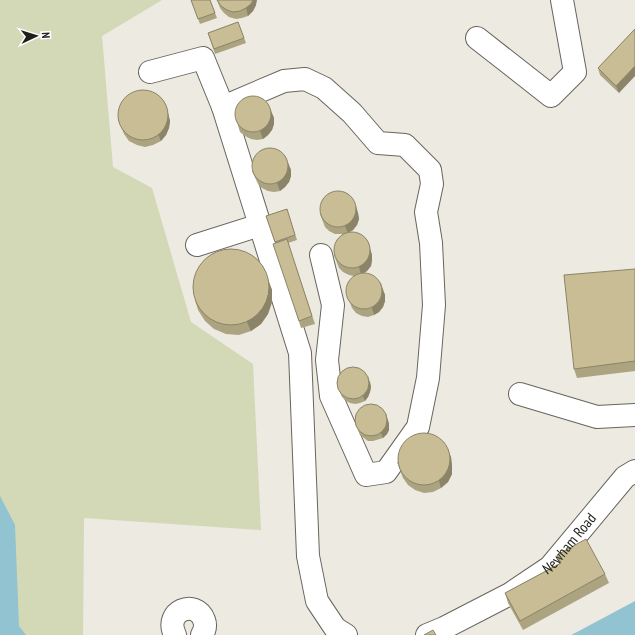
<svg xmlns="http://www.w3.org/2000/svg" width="635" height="635" font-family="'PT Sans Narrow',sans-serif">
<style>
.green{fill:#d3d8b7}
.water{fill:#92c3d0}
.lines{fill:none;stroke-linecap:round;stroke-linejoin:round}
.minor-casing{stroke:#67655d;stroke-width:24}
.minor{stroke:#fff;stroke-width:22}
.wall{fill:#aca380}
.shaded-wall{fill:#8c8468}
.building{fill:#c8bd95;stroke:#8c8468}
.labels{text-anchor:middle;stroke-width:3;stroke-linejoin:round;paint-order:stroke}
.street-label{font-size:15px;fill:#1e1e1a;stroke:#fff}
</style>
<rect width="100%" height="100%" fill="#eceae1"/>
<polygon class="green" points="0,0 162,0 102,36 113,167 152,188 191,322 253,364 261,530 84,518 83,635 0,635"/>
<g class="water">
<polygon points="0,496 15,525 19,626 26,635 0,635"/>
<polygon points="635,601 635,635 571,635 577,632"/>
</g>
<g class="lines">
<g class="minor-casing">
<g id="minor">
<polyline points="477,38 551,96 575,72 562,0"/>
<polyline points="150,72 203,58 223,107"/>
<polyline points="197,245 260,225"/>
<polyline points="321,255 333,305 327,360 331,396 366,475 386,472 418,427 428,378 434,305 431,243 426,212 432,184 430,170 405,145 378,143 352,113 324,88 305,79 284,81 223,107 300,353 308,556 317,601 335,628 346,635"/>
<polyline points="520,394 597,417 635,415"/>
<path d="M175,635c-12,-24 21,-37 29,-15 2,5 1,10 -2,15"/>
<path id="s1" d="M427,635l17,-7 66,-34 40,-27 75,-90 10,-6"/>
</g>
</g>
<use href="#minor" class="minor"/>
</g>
<g class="wall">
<polygon points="191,0 210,0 217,18 200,24"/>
<polygon points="217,0 256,5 253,11 248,16 242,18 236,19 229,17 224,13 220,8"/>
<polygon points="238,22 246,43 215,54 208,33"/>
<polygon points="635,29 619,93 600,75 598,68"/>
<polygon points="166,106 168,113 170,121 169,128 166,135 161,141 153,145 145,147 137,145 129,141 124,134 118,119"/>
<polygon points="269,106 274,118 274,124 272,130 268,135 263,139 257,140 251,139 245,136 240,132 236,119"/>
<polygon points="286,158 291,170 291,176 289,182 285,187 280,191 274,192 268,191 262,188 258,184 252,171"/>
<polygon points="354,201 358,213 359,219 357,225 353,230 349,232 368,242 372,255 372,260 371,266 367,271 364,273 381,283 385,295 385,301 383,307 379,312 374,315 368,317 362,316 356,313 352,308 347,295 354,276 349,275 343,272 339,268 334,255 343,234 335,234 329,231 325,227 320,214"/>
<polygon points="287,209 297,240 288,243 315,324 301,328 275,243 266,216"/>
<polygon points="635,269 635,371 577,378 574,369"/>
<polygon points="268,279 272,290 272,302 268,314 261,324 251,331 239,335 226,334 214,329 205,321 198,310 195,300"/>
<polygon points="370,381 371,387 370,392 368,397 365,401 360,403 355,404 350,403 346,401 342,397 338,387"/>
<polygon points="386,414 389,424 389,430 387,434 383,438 373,441 368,441 360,435 356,425"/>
<polygon points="451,457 452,466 452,474 448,482 441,488 433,492 424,493 415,490 408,485 403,478 397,462"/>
<polygon points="557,555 605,574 609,583 523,630 508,603 505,593 560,563"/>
</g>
<g class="shaded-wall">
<polygon points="253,0 257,0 256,5 253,11 248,16 246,8"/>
<polygon points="635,66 635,76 619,93 616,86"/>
<polygon points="166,106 168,113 170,121 169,128 166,135 161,141 158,134"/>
<polygon points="271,111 274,118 274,124 272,130 268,135 263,139 260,131"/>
<polygon points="288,163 291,170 291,176 289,182 285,187 280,191 277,183"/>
<polygon points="356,206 358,213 359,219 357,225 353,230 348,233 345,226"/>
<polygon points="368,242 372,255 372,260 371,266 367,271 361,275 359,267"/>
<polygon points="264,269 272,290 272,302 268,314 261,324 251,331 247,322"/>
<polygon points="382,288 385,295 385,301 383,307 379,312 374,315 372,308"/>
<polygon points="368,376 371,387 370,392 368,397 365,401 363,396"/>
<polygon points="386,414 389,424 389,430 387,434 383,438 381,433"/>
<polygon points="448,450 451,457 452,466 452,474 448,482 441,488 439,481"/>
</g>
<g class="building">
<polygon points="191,0 210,0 215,13 198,19"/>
<polygon points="217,0 253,0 251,4 246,8 240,11 233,12 227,10 221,6"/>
<polygon points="238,22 244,38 214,49 208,33"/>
<polygon points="635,29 635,66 616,86 598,68"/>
<circle cx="143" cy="115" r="25"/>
<circle cx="253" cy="114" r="18"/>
<circle cx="270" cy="166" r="18"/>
<circle cx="338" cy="209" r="18"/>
<polygon points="287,209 295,235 275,242 266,216"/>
<circle cx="352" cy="250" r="18"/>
<polygon points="287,239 312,316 299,321 273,244"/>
<circle cx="231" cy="287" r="38"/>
<polygon points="635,269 635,361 574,369 564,275"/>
<circle cx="364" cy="291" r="18"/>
<circle cx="353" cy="383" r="16"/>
<circle cx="371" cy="420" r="16"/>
<circle cx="424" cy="459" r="26"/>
<polygon points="586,539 605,574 520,621 505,593 561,563 557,555"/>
<polygon points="433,630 436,635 424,635"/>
</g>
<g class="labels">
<g class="street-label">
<text dy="5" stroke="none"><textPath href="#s1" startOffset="171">Newham Road</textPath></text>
</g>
</g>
<g transform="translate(36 36) rotate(86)" stroke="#ffffff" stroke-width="3" paint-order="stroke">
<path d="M0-3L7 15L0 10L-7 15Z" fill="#1e1e1a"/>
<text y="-6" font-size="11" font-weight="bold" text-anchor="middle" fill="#1e1e1a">N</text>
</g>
</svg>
